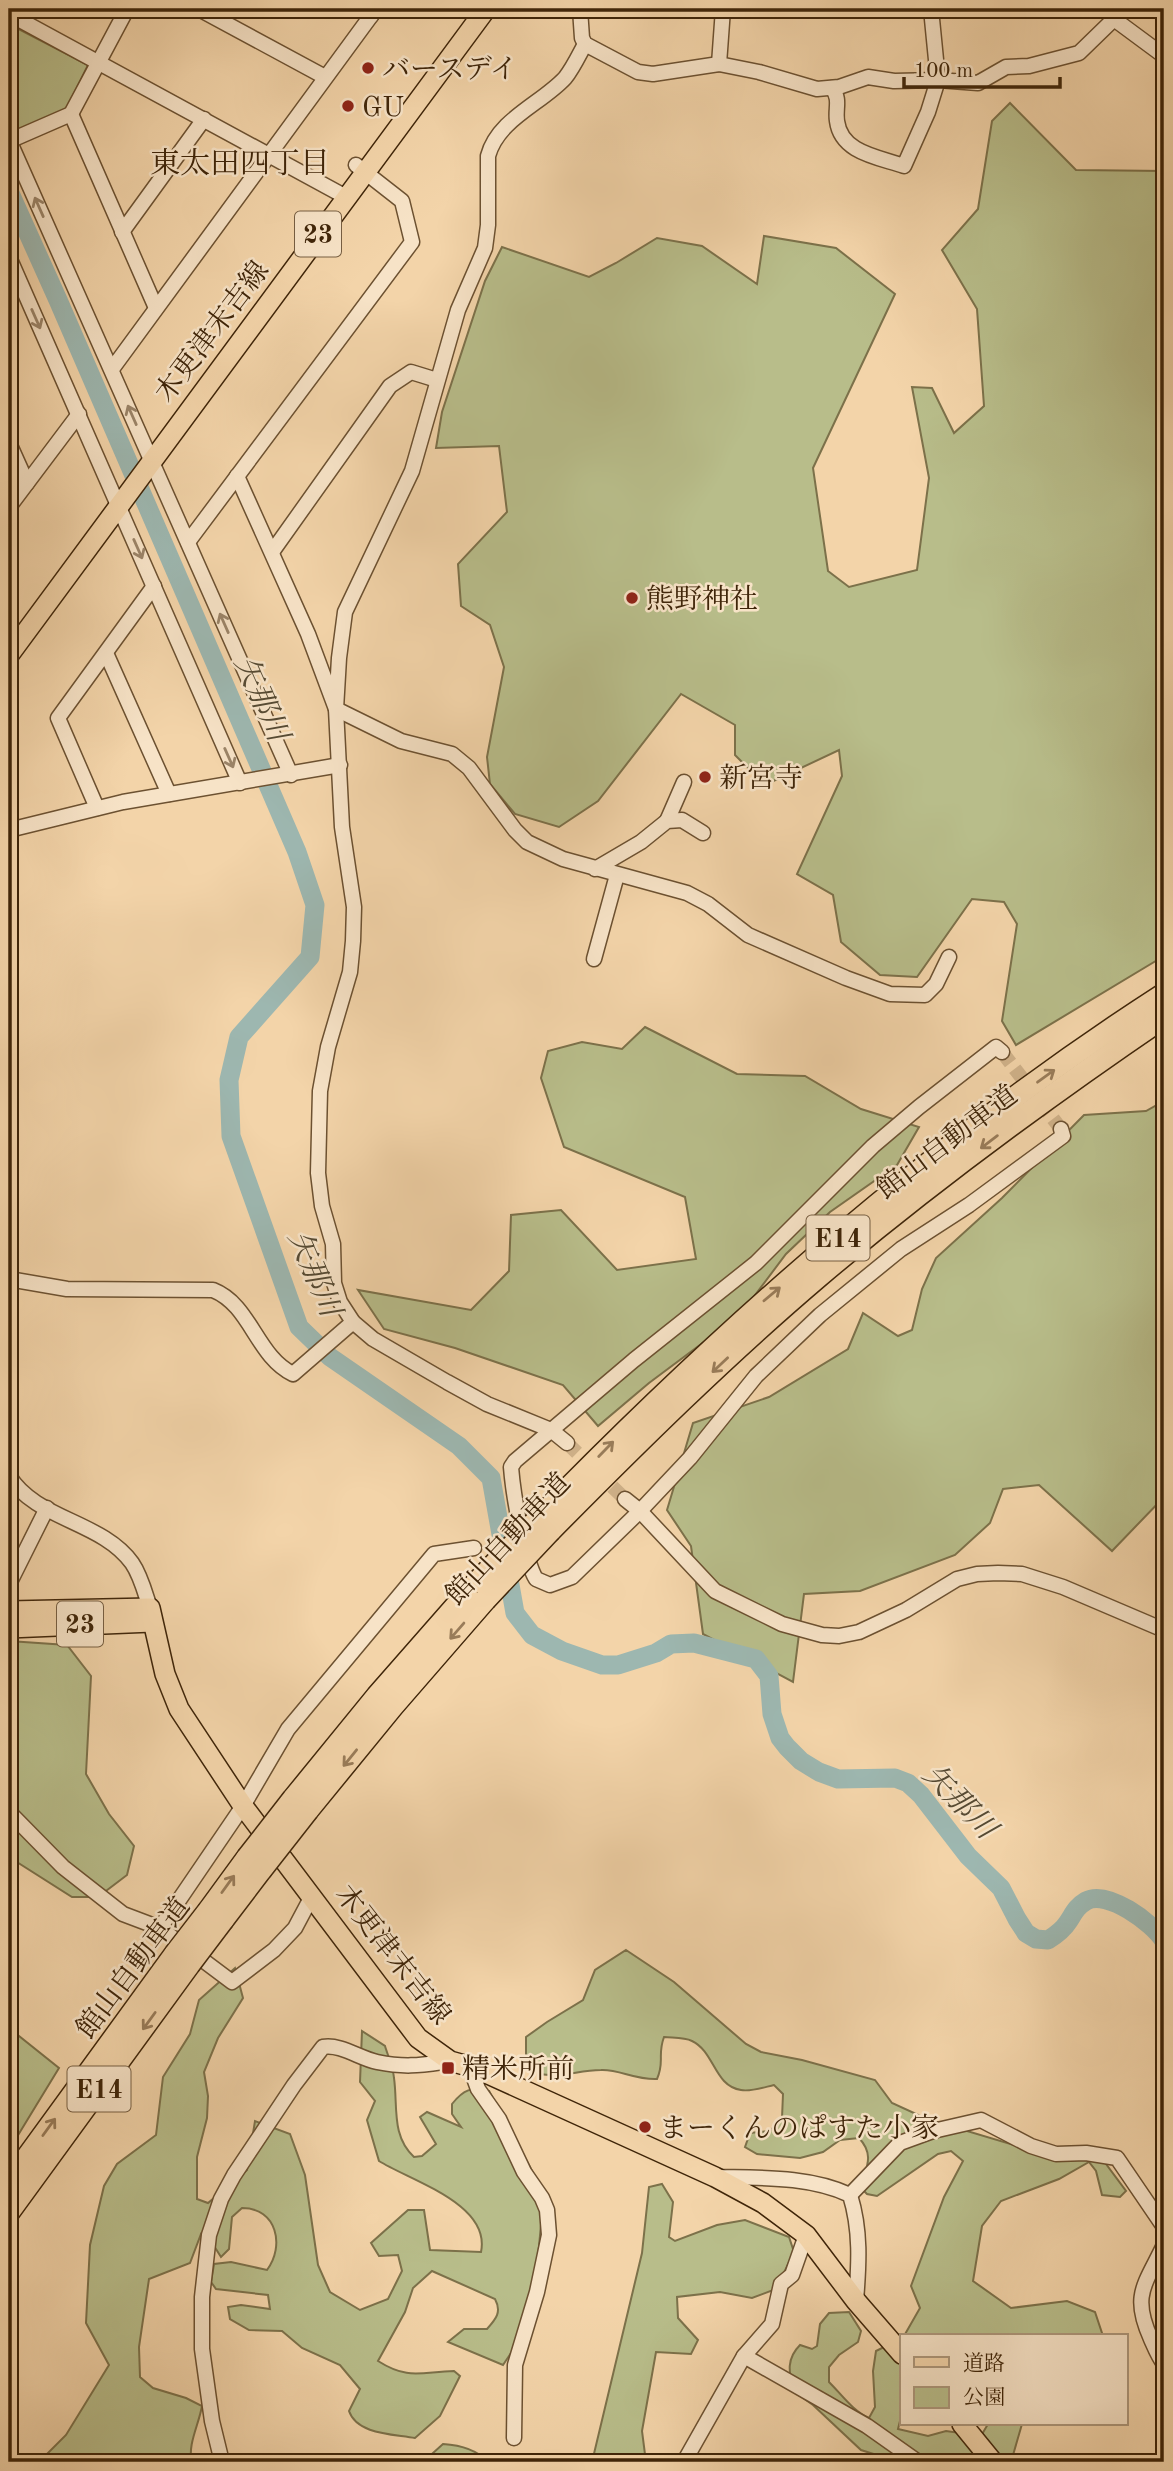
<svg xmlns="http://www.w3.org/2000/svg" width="1173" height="2471" font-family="'Old Standard TT','Noto Serif JP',serif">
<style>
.green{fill:#b8bd8a;stroke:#7c714a;stroke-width:2}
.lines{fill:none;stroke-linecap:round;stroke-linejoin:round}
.river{stroke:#9db7b0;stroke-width:19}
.minor-tunnel{stroke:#cfb189;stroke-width:14;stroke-dasharray:14 7;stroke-linecap:butt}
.minor-casing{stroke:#6c5131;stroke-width:17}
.major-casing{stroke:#3f2509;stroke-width:22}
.highway-casing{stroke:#3f2509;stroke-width:24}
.minor{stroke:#f7e3c7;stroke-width:14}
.major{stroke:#f3d4a9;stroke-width:19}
.highway{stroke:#f3d4a9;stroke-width:21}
.highway-bridge-casing{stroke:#3f2509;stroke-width:24;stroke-linecap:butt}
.highway-bridge{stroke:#f3d4a9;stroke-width:21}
.oneway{stroke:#9b8468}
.oneway2{stroke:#997c59}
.poi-dot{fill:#8f2418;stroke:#f7e3c7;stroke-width:2.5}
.labels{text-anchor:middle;stroke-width:5;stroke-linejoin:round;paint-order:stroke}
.shield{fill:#f7e3c7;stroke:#765e42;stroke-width:2}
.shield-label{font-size:26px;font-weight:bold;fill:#3f2509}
.poi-label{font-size:28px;fill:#3f2509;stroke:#f7e3c7;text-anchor:start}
.street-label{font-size:28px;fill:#3f2509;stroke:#f7e3c7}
.neighbourhood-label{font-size:30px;fill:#3f2509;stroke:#f7e3c7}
.water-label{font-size:30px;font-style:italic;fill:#564a33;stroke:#f7e3c7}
</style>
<rect width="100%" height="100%" fill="#f3d4a9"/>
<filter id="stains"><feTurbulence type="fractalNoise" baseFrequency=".00286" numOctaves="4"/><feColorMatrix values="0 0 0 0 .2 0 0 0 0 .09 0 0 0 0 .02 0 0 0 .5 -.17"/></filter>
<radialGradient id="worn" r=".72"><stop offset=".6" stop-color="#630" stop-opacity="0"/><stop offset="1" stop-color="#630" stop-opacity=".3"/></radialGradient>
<g class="green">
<polygon points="9,24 88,65 66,110 14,135 9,129"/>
<polygon points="1010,103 1076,170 1164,171 1164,956 1016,1045 1002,1021 1017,924 1004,902 972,899 917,977 880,975 841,942 833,895 797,874 842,776 839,750 765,785 735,755 735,725 681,694 598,801 559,827 515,814 490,784 487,757 504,667 490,625 461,606 458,564 507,512 499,446 436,448 442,412 485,281 502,247 589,277 616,263 657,238 702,246 757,284 764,236 836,248 895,294 813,468 828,571 849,587 917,570 929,478 912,387 932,388 954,433 984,406 977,309 942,250 978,209 992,121"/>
<polygon points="645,1027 737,1074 805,1076 861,1109 919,1127 897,1165 830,1212 786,1254 740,1315 649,1383 598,1426 563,1385 455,1348 384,1329 358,1290 471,1310 509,1271 511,1215 561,1210 617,1270 696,1259 685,1197 564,1147 541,1078 548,1051 582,1042 622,1049"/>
<polygon points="1164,1101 1164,1497 1112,1551 1039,1485 1003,1489 990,1523 955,1555 860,1591 804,1594 793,1682 703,1634 691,1546 667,1510 693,1423 769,1397 848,1349 863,1313 898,1336 912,1330 922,1289 936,1258 1002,1198 1084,1115 1146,1111"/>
<polygon points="9,1641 67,1645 91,1676 86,1774 109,1814 134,1846 127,1875 98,1897 72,1897 9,1857"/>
<path d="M626,1950l48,32 72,62 15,8 41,8 73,20 17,23 35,16 137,41h39l23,31 -6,6 -18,-2 -6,-24 -7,-9 -30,17 -58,22 -19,25 -9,55 38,27 56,-7 28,11 8,24h-199l16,-28 -9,-22 33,-89 19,-36 -12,-10 -13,3 -61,42 -10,-2 -6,-6c5,-20 14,-33 -2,-50l-19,2 -17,12 -23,6 -43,-4 -12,-7 5,-14 20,-2 12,-13 1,-24 -9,-9c-9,2 -23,7 -33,5 -27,-4 -26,-38 -49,-49 -8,-4 -19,-3 -28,-4 -7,19 1,24 -7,42 -22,1 -38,-10 -56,-9 -24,0 -36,8 -62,4l-13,-17v-20l21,-15 36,-22 12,-30z"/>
<path d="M235,1968l8,30 -25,40 -14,34 4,24 -1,22 -10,39v42l11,4 39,-33 8,-49 35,13 15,41 13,90 12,27 30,18 28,-11 14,-28 -4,-16 -19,1 -8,-13 37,-33h16l6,40 51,2c10,-48 -70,-71 -102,-91l-12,-41 8,-19 -15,-19 2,-51 23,15c3,10 8,21 9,32 4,28 -3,58 20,79l8,-1 14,-12 -16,-27 7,-5 34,15 -9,-13v-10c12,-15 19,-17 37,-13l55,102 -8,85 3,33 -36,54 -55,-23 16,-13h23c9,-10 15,-17 8,-30l-63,-28 -19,17 -8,24 -27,49c30,19 42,11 76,10l6,5 -20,40 -25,22c-20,-4 -58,-3 -66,-27l11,-22 -20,-24 -38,-17 -20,-17 -33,-1 -19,-11 -2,-12 13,-2 29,4 -2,-14 -52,-6 -5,-7 3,-18 17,-2 36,8c18,-24 10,-62 -25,-62l-10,9 -3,32 -8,8 -7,-11 -13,-12 -11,29 -41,16 -10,68 1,30 13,11 33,10 16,8c-3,18 -15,40 -10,56h-153l27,-27 43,-70 -23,-42 4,-78 14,-59 13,-22 39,-29 7,-58 27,-43 9,-34z"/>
<polygon points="9,2028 59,2068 9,2150"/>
<polygon points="662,2184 673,2202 669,2237 675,2241 717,2225 745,2220 789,2237 794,2252 776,2289 752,2298 720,2292 677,2297 678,2318 698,2340 691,2354 656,2352 642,2431 646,2462 592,2462 642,2253 649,2187"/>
<path d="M849,2312l12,19 -3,11 -19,13 -10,12v15c13,13 24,29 40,36l6,-11 -2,-36 3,-20 26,-13v75l-4,16 30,7 18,-5 35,5 7,-12h34l-11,38h-112l-38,-12 -48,-45 -20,-14c-4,-19 -7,-32 7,-46l12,4 5,-3 3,-22 9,-11z"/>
<path d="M443,2444c17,1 33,5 45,18h-65z"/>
</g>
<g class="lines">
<path class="river" d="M9,191l49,109 239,552 18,53 -5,52 -71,80 -10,43 2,56 68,191 31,30 129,89 32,32 24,135 17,22 30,16 40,14h16l38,-12 15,-9 23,-1 62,16 13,17 3,38 8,24 7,9 14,14 18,11 19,7 57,-1 13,5 13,12 47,61 33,32 16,31 9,14 10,6 12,1c8,-5 15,-10 20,-18 6,-9 8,-15 18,-21 21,-12 67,22 78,40"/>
<g class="minor-tunnel">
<polyline points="1002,1052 1061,1129"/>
<polyline points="567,1443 625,1499"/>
</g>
<g class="minor-casing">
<g id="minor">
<polyline points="199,9 325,77"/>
<polyline points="357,9 371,16"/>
<polyline points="580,9 582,38 585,44 638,72 653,74 719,64 759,72 817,89 839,87 868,77 894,81 938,80 978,83 1006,67 1029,66 1079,53 1114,19"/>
<polyline points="767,9 826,9"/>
<polyline points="9,14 346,197"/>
<polyline points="1114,19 1164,56"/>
<polyline points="719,64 723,9"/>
<path d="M832,88c9,12 3,20 5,33 4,32 41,36 67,45l24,-54 10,-32 -7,-71"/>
<polyline points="71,114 156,308"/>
<polyline points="9,140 291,775"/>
<polyline points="9,141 71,114 127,9"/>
<polyline points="122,232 204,119"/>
<polyline points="9,257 240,783"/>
<polyline points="112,369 376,9"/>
<polyline points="9,443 27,483"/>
<polyline points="237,476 308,634 336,709 401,741 452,754 469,768 515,830 527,842 563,859 687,893 708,904 748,935 846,978 890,994 925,995 936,984 949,957"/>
<polyline points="9,507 79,414"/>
<polyline points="188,542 412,242 402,201 356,165"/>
<polyline points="272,552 390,386 411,372 437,380"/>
<polyline points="106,653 169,794"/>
<polyline points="97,808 58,718 154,586"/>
<polyline points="667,821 684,782"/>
<polyline points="9,830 123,802 340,765"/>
<polyline points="595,869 641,842 667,821 682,820 703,833"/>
<polyline points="594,959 617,875"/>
<path d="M1002,1052l-6,-5 -77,60 -46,39 -117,117 -122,97 -119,101 -4,6c2,26 13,92 25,112l14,6 22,-8 68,-66 50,-53 66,-82 64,-61 81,-66 68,-44 94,-69 -2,-7"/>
<path d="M9,1279l58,10 146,1c38,15 43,66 80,84l60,-52"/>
<path d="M567,1443l-16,-13 -64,-26 -40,-22 -74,-43 -20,-17 -13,-20 -6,-19 -1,-39 -11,-38 -4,-33 2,-82 8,-44 22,-75 3,-31 1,-34 -12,-80 -6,-118 3,-51 6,-46 67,-141 46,-161 27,-62 3,-23v-69c10,-37 53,-52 77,-78 8,-10 14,-23 20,-34"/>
<path d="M9,1476c27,44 93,45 123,87 9,13 13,30 18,45"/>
<polyline points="625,1499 640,1511 715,1591 782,1624 822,1635 839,1636 859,1632 906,1610 957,1579 977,1574 998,1573 1022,1574 1063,1587 1164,1630"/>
<polyline points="9,1584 47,1508"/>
<polyline points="9,1812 63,1867 123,1914 160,1928 232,1982 274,1950 295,1928 312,1896"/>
<polyline points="160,1928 243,1806 288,1729 434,1554 474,1548"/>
<polyline points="470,2067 478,2089 499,2119 524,2172 542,2198 547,2210 549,2235 537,2292 515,2365 514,2438"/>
<path d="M717,2177c43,1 93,-1 133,18 11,35 9,69 6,106"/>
<polyline points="850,2195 900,2143 933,2131 981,2120 1031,2146 1056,2154 1086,2153 1117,2158 1164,2227"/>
<path d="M1164,2245c-19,40 -33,50 -13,94 4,9 7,17 13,25"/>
<polyline points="744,2356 867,2426 918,2462"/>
<path d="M222,2462l-10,-41 -10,-72v-52l7,-62 12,-36 13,-24 60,-90 29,-38c18,-3 36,11 54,15 30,6 44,3 73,-1"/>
<polyline points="684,2462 744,2356 772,2324 781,2284 792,2275 806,2235"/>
</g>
</g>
<g class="major-casing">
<g id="major">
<polyline points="9,655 486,9"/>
<polyline points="9,1611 150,1608 165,1674 179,1709 243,1806 418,2038 450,2061 475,2068 715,2177 763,2203 806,2235 856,2301 902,2354"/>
<polyline points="9,1628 152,1622"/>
<polyline points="962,2424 993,2462"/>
</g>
</g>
<g class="highway-casing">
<g id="highway">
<path d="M541,1516c189,-194 395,-375 623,-522"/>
<path d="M550,1531c86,-87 174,-174 268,-254 110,-93 227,-179 346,-260"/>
<polyline points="293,1799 377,1696 477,1582"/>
<polyline points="308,1810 393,1706 485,1600"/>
<polyline points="209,1910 247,1858"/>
<polyline points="223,1920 261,1870"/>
<polyline points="9,2182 175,1954"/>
<polyline points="9,2212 189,1965"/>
</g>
</g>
<use href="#minor" class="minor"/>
<use href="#major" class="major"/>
<use href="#highway" class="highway"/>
<g class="highway-bridge-casing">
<g id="highway-bridge">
<polyline points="477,1582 541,1516"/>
<polyline points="485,1600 550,1531"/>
<polyline points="247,1858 293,1799"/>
<polyline points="261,1870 308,1810"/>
<polyline points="175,1954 209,1910"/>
<polyline points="189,1965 223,1920"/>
</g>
</g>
<use href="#highway-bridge" class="highway-bridge"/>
</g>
<defs><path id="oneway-shaft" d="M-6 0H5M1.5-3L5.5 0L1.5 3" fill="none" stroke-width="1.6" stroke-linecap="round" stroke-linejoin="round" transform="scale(1.75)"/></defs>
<g class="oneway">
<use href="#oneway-shaft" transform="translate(39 207) rotate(-114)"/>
<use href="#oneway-shaft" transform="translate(36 319) rotate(66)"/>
<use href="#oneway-shaft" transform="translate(132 415) rotate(-114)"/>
<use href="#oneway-shaft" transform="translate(138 549) rotate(66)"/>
<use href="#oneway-shaft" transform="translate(224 623) rotate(-114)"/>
<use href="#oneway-shaft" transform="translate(229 758) rotate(66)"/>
</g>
<g class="oneway2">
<use href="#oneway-shaft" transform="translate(1046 1076) rotate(-36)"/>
<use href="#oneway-shaft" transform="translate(989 1142) rotate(143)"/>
<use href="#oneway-shaft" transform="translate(772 1294) rotate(-40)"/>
<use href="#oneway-shaft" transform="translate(720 1365) rotate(137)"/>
<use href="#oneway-shaft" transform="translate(606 1449) rotate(-46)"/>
<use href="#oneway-shaft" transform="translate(457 1631) rotate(131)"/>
<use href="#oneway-shaft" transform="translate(350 1758) rotate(129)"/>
<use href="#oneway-shaft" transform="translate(228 1884) rotate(-54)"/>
<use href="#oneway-shaft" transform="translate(149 2021) rotate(126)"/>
<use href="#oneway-shaft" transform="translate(49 2127) rotate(-54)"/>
</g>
<g class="poi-dot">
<circle cx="368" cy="68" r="7"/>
<circle cx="348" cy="106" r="7"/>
<circle cx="632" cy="598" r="7"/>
<circle cx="705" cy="777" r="7"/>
<rect x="441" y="2061" width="14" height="14" rx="3.5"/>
<circle cx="645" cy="2127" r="7"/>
</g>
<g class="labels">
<g class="shield">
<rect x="295" y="211.5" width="46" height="45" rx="5"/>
<rect x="806.5" y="1215.5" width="63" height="45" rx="5"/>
<rect x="57" y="1601.5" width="46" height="45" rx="5"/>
<rect x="67.5" y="2066.5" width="63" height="45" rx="5"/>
</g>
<g class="shield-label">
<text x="318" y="243">23</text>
<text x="838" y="1247">E14</text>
<text x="80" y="1633">23</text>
<text x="99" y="2098">E14</text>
</g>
<g class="poi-label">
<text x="382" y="78">バースデイ</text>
<text x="362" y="116">GU</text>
<text x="646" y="608">熊野神社</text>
<text x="719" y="787">新宮寺</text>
<text x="462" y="2078">精米所前</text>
<text x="659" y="2137">まーくんのぱすた小家</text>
</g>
<g class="street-label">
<text transform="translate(211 331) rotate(-53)" y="10">木更津末吉線</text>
<text transform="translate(946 1141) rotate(-37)" y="10">館山自動車道</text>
<text transform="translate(507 1538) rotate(-47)" y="10">館山自動車道</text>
<text transform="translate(394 1954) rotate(52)" y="10">木更津末吉線</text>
<text transform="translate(132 1967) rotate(-53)" y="10">館山自動車道</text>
</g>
<g class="neighbourhood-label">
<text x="240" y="173">東太田四丁目</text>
</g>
<g class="water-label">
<text transform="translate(262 698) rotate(66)" y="10">矢那川</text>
<text transform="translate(315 1273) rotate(67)" y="10">矢那川</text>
<text transform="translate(960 1801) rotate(46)" y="10">矢那川</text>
</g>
</g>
<rect width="1173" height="2471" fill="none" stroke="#f3d4a9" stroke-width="35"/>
<rect x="10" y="10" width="1152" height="2450" fill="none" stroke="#3f2509" stroke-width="3.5"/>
<rect x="18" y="18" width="1138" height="2436" fill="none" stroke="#3f2509" stroke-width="2"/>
<rect x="900" y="2334" width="228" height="91" fill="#f7e3c7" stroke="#ad977b" stroke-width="2"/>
<rect x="914" y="2357" width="35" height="10" fill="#f3d4a9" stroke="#ad977b" stroke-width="2"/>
<text x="963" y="2370" font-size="21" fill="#3f2509">道路</text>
<rect x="914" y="2387" width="35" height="21" fill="#b8bd8a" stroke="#ad977b" stroke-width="2"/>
<text x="963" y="2404" font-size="21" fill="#3f2509">公園</text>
<path d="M904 77v10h156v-10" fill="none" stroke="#3f2509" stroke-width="3.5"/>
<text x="914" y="77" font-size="21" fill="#3f2509" stroke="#f7e3c7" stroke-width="5" paint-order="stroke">100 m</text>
<rect width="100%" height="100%" filter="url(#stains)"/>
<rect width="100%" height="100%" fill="url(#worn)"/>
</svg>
